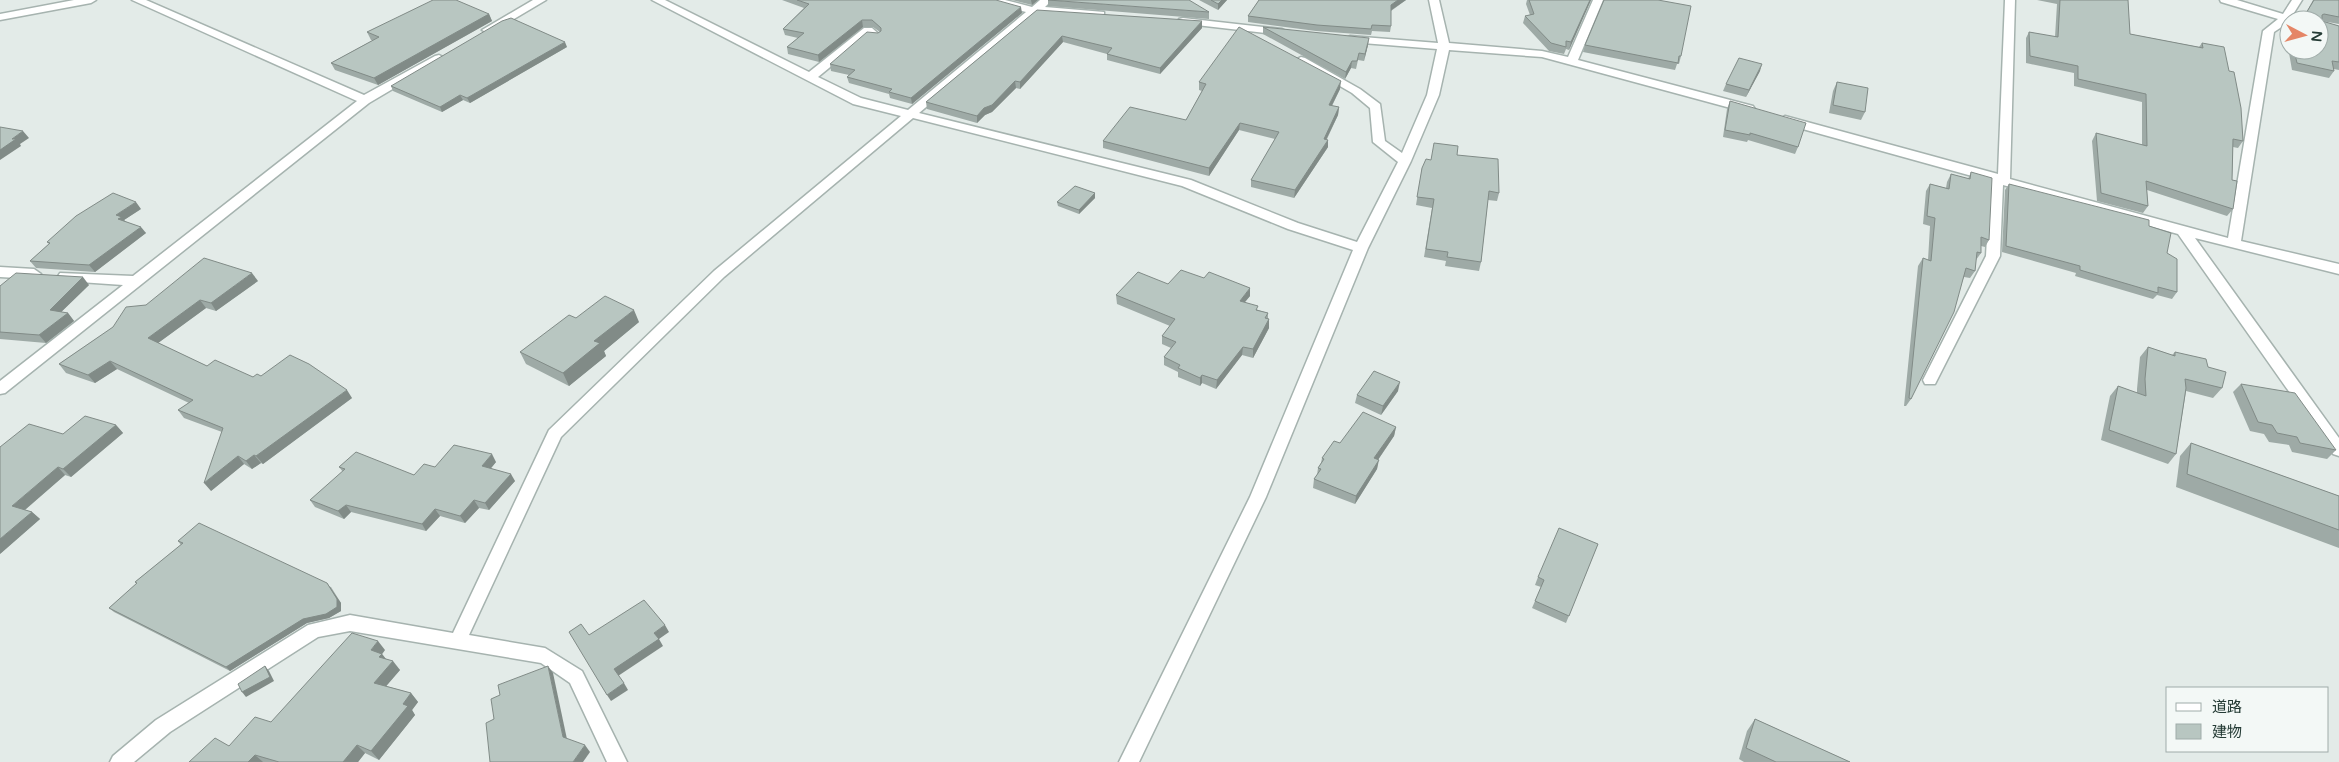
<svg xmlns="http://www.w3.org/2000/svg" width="2339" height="762" font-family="'Varela Round','Noto Sans JP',sans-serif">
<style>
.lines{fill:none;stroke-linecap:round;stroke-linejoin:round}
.minor-casing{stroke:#a6b3af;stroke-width:3}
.minor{fill:#fff;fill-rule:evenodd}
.wall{fill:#9eaaa6}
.shaded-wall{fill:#818b87}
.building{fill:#b8c6c1;stroke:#818b87}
</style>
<rect width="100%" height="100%" fill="#e3ebe8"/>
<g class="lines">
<g class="minor-casing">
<g id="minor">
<polygon points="74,0 96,0 91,3 0,20 0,14"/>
<polygon points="132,0 146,0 364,95 435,56 439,55 445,58 369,103 5,393 0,394 0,381 123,285 65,281 60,279 58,276 60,273 133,276 357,101"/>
<polygon points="533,0 546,0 492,32 488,33 482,30"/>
<polygon points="652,0 665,0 809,72 864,28 872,28 881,36 879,38 871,38 868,36 818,77 861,98 908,110 1026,12 987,2 986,0 1005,0 1032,7 1040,0 1052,0 1045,7 1104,12 1104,16 1100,17 1037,14 919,113 1191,180 1298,223 1357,242 1398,162 1373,142 1370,108 1352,93 1295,60 1301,57 1305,58 1360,89 1380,104 1385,141 1402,153 1427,95 1437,49 1350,42 1344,39 1350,36 1438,43 1429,0 1439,0 1449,43 1542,51 1568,57 1593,0 1603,0 1578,60 1753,106 1755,109 1749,113 1542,57 1449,50 1439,95 1411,161 1368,248 1266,497 1139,762 1119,762 1250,497 1353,250 1288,229 1182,186 913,118 724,277 561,437 469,635 545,648 582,671 627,762 607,762 570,683 541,663 350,631 318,637 170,732 134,762 110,762 113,756 156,720 308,625 350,615 453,633 549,430 714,271 901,116 853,104"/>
<polygon points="2005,0 2015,0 2010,179 2228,238 2263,31 2278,19 2221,2 2220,0 2237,0 2283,14 2292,0 2302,0 2292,16 2298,20 2289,20 2289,22 2274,32 2241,241 2339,264 2339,274 2195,238 2339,438 2339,456 2333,454 2178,234 2003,185 2000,256 1935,384 1925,384 1923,380 1986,256 1990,181 1781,123 1779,120 1785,116 1998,174"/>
<polygon points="1183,18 1282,29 1288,32 1282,35 1179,23 1179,19"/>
<polygon points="0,267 34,269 41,274 34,279 0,277"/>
</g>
</g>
<use href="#minor" class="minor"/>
</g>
<g class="wall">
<polygon points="782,0 996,0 1022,13 912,104 890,98 889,94 849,83 847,77 849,75 831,71 830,64 880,32 873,27 863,27 819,62 788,54 787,47 798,38 785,35 783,29 804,8"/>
<polygon points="1012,0 1038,0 1032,5"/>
<polygon points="1048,0 1209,12 1209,19 1048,6"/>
<polygon points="1199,0 1227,0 1218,10"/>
<polygon points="1259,0 1406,0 1391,11 1391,26 1390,32 1372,31 1371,35 1316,31 1248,22 1248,16"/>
<polygon points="1527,0 1591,0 1569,50 1566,49 1564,54 1549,51 1523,23 1525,16 1530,15 1526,4"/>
<polygon points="2037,0 2128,0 2130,34 2199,47 2202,43 2243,141 2238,148 2233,147 2232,180 2233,209 2227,216 2147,190 2148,206 2143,213 2097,201 2092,141 2096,133 2142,145 2142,102 2074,86 2074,73 2026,63 2026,38 2029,32 2055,37 2057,4"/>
<polygon points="2313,0 2339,0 2339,24 2322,21 2339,26 2339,70 2334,69 2334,71 2329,78 2292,70 2285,30 2289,24 2289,50 2319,50 2319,20 2302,20"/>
<polygon points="1037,10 1202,28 1160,74 1107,60 1107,54 1063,42 1020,89 1016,88 992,112 985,115 977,123 927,109 926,102"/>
<polygon points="489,14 492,21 378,85 335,70 331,63 373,40 371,40 367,32"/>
<polygon points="1263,27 1368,45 1364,61 1358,60 1356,69 1351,68 1345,79 1263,34"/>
<polygon points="1585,45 1681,56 1679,64 1677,64 1675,70 1583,52"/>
<polygon points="567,47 470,103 463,100 442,112 393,91 391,86"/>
<polygon points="1760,71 1746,97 1723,91 1726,84"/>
<polygon points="1199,82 1340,89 1332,106 1339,107 1338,115 1327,139 1328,147 1294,198 1251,187 1251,180 1275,139 1239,130 1209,176 1103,148 1103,141 1186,120 1202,91 1199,90"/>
<polygon points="1837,82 1865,112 1861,120 1829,113 1833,91"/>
<polygon points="1730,101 1798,147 1795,154 1748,140 1747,142 1723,137 1727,109"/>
<polygon points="1457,155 1499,193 1497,201 1488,200 1481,262 1479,271 1445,266 1446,261 1424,257 1432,208 1416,205 1422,168 1431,160"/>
<polygon points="1971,172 1989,240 1985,247 1981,246 1981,253 1976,260 1975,271 1970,278 1964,277 1911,399 1906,406 1904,406 1918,266 1923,258 1928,260 1930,226 1923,224 1926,191 1930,184 1946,188 1947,182 1951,174 1968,179"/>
<polygon points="2009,184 2149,226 2167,253 2177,292 2172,299 2157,295 2153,299 2075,276 2076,273 2002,252 2005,190"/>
<polygon points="1095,193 1095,198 1079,214 1058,206 1057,202"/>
<polygon points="141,209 124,220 125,221 146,233 95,272 36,268 30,261 49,244 47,242"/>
<polygon points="258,281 216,311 206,308 158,343 207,366 253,377 261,376 352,398 263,464 261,463 252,469 244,464 211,491 222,432 184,418 178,410 189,403 117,369 95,383 66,373 59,364 146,305"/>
<polygon points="1168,284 1250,296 1245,302 1258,310 1268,313 1268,319 1269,319 1269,328 1253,358 1242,355 1216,389 1202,383 1200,386 1178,377 1178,372 1164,365 1164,357 1171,348 1162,344 1162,336 1170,326 1117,304 1116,295"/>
<polygon points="89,285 61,312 68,313 74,321 46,343 0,339 0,286"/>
<polygon points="576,318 639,322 604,351 606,356 569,386 526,364 520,352"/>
<polygon points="2148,347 2172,355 2175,352 2208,367 2222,388 2213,398 2186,391 2176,454 2168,464 2101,440 2110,396 2118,386 2137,393 2137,389 2140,357"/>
<polygon points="2241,384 2336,450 2327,459 2292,452 2289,445 2269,442 2264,434 2250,431 2233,392"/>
<polygon points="1398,391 1381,415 1355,403 1357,395"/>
<polygon points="116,425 123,433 71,477 65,475 25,510 32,512 40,519 0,554 63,434"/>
<polygon points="1396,427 1394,436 1378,460 1377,469 1355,504 1313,488 1314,479 1317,475 1318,468 1321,463 1322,458 1340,443"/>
<polygon points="2191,443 2339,496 2339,548 2176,487 2180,456"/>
<polygon points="496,462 491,468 515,481 489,510 479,508 465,523 440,516 426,531 351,512 344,519 315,507 310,500 343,472 339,467 414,475 435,467"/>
<polygon points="178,541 331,587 341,603 341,611 329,618 307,623 230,671 114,612 109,608 137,584 135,582 181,545"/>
<polygon points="1598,544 1566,623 1532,608 1541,587 1535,585 1538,577"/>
<polygon points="385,650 382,654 386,659 400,670 386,686 411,693 418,702 412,710 415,715 379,760 365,753 358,762 189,762 229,746 271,722"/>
<polygon points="1755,719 1850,762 1744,762 1739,759 1747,731"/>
</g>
<g class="shaded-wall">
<polygon points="1031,0 1038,0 1032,5"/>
<polygon points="1222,0 1227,0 1218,10 1218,4"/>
<polygon points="1398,0 1406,0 1390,11 1391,5"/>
<polygon points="1590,0 1591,0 1569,50 1571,42"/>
<polygon points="1021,7 1022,13 912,104 911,98"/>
<polygon points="489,14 492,21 378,85 374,78"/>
<polygon points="862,20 863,27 819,62 818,55"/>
<polygon points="1202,21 1202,28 1160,74 1160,68"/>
<polygon points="1062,36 1063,42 1020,89 1020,82"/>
<polygon points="1369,38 1368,45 1364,61 1365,54"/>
<polygon points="565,42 567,47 470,103 467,98"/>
<polygon points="1352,61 1351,68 1345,79 1346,72"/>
<polygon points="1762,64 1760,71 1746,97 1749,90"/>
<polygon points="1015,81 1016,88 992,112 985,115 977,123 977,116 984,108"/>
<polygon points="1341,81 1340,89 1328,113 1329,105"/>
<polygon points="460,95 463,100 442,112 440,107"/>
<polygon points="1339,107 1338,115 1323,146 1324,139"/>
<polygon points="1240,123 1239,130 1209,176 1209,168"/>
<polygon points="23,131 29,138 20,144 21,146 0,160 0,150 12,139"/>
<polygon points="1328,140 1328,147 1294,198 1295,190"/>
<polygon points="1095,193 1095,198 1079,214 1079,210"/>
<polygon points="136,202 141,209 124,220 127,224 123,226 116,215"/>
<polygon points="141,227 146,233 95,272 89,265"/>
<polygon points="252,273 258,281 216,311 211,303"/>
<polygon points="83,277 89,285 56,317 50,310"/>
<polygon points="1250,288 1250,296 1239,309 1240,301"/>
<polygon points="200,300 206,308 154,346 148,338"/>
<polygon points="634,310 639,322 604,351 606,356 569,386 563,373 594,341"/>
<polygon points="68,313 74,321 46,343 39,335"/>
<polygon points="1269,319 1269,328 1253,358 1253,349"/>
<polygon points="1243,347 1242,355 1216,389 1217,380"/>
<polygon points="110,361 117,369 95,383 88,375"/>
<polygon points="1202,375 1202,383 1200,386 1200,378"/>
<polygon points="1400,382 1398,391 1381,415 1383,406"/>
<polygon points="347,390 352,398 263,464 256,456"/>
<polygon points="116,425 123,433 71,477 63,469"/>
<polygon points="1396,427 1394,436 1373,467 1374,458"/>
<polygon points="492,454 496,462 487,473 482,466"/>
<polygon points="254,455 261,463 252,469 246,461"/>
<polygon points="238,456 244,464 211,491 204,483"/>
<polygon points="1379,460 1377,469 1355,504 1356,496"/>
<polygon points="58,467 65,475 20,514 12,506"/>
<polygon points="511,474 515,481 489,510 485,503"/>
<polygon points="474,500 479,508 465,523 460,516"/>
<polygon points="346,505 351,512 344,519 338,511"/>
<polygon points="435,509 440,516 426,531 422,524"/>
<polygon points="32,512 40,519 0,554 0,539"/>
<polygon points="327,583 341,603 341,611 329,618 307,623 230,671 226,667"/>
<polygon points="665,625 669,632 659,639 663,646 618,676 614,669 654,633"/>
<polygon points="378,641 385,650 382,654 389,663 386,666 371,650"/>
<polygon points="393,661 400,670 382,691 374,683"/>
<polygon points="265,666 269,671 274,681 246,697 242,692"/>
<polygon points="548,666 553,673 568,744 563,737"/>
<polygon points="624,683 628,690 611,701 607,695"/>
<polygon points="411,693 418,702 412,710 415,715 379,760 371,751 403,704"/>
<polygon points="357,745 365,753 358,762 343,762"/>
<polygon points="585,745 590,752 583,762 573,762"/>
<polygon points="255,755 263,762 248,762"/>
</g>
<g class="building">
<polygon points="433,0 456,0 489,14 374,78 331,63 379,37 367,32"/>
<polygon points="797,0 996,0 1021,7 911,98 889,92 892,89 847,77 855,70 830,64 867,32 878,33 881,31 881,28 872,20 862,20 818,55 787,47 804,33 783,29 809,4"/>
<polygon points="1048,0 1189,0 1209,12"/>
<polygon points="1211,0 1222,0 1218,4"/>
<polygon points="1259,0 1398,0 1391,5 1391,26 1372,25 1371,29 1317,25 1248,16"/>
<polygon points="1529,0 1590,0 1571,42 1566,41 1566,47 1551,43 1525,16 1534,14"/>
<polygon points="1604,0 1658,0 1691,6 1681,56 1679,56 1678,63 1585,45"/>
<polygon points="2060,0 2128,0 2130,34 2203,48 2202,43 2224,47 2229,71 2234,72 2241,108 2243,141 2233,139 2232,180 2237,181 2233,209 2146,181 2148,206 2101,193 2096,133 2147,146 2146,94 2078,79 2078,66 2030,56 2029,32 2058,37"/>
<polygon points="2314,0 2339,0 2339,17 2324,14 2322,15 2322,21 2339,26 2339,62 2332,61 2334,71 2297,63 2294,50 2319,50 2319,20 2302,20"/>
<polygon points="1037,10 1202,21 1160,68 1107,54 1112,48 1062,36 1020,82 1015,81 992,105 984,108 977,116 926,102"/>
<polygon points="511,18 565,42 467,98 460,95 440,107 391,86 502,21"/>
<polygon points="1239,27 1341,81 1329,105 1339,107 1324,139 1328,140 1295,190 1251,180 1279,132 1240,123 1209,168 1103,141 1130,107 1186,120 1206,84 1199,82"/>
<polygon points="1263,27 1369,38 1365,54 1359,53 1357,61 1352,61 1346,72"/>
<polygon points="1739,58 1762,64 1749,90 1726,84"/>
<polygon points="1837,82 1868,88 1865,112 1833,105"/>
<polygon points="1730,101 1806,123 1798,147 1750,133 1750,135 1725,130"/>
<polygon points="0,127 23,131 12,139 16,139 0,150"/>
<polygon points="1434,143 1458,146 1457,155 1498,159 1499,193 1489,191 1481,262 1447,257 1448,252 1426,249 1434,199 1417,197 1422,168 1426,159 1431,160"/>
<polygon points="1971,172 1992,178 1989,240 1981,237 1981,253 1977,252 1975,271 1966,268 1954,312 1911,399 1909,398 1923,258 1931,261 1935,218 1927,216 1930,184 1949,189 1951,174 1970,179"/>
<polygon points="2009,184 2149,220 2149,226 2171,233 2167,253 2177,259 2177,292 2158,287 2158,293 2080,270 2080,266 2006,246"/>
<polygon points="1075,186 1095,193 1079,210 1057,202"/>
<polygon points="113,193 136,202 116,215 122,217 118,219 141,227 89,265 30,261 50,243 47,242 76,216"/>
<polygon points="204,258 252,273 211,303 200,300 148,338 207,366 215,360 253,377 257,374 261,376 290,355 309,364 347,390 256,456 254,455 246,461 238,456 204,483 223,428 178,410 193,400 110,361 88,375 59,364 113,327 126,307 146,305"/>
<polygon points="1181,270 1204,278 1209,272 1250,288 1240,301 1258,306 1256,310 1268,313 1265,318 1269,319 1253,349 1243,347 1217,380 1202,375 1200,378 1178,368 1180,365 1164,357 1176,342 1162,336 1175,319 1116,295 1138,272 1168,284"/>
<polygon points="16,273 83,277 50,310 68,313 39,335 0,332 0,286"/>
<polygon points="605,296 634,310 594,341 600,343 563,373 520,352 569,315 576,318"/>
<polygon points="2148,347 2175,356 2175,352 2206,359 2208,367 2226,372 2222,388 2185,379 2186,388 2176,454 2109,430 2118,386 2146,396 2145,379"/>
<polygon points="1374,371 1400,382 1383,406 1357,395"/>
<polygon points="2241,384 2295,393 2336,450 2300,443 2297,437 2277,433 2272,425 2258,422"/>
<polygon points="1363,412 1396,427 1374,458 1379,460 1356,496 1314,479 1321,469 1318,468 1324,459 1322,458 1334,441 1340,443"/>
<polygon points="85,416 116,425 63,469 58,467 12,506 32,512 0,539 0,447 29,424 63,434"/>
<polygon points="2191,443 2339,496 2339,530 2187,474"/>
<polygon points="454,445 492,454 482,466 511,474 485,503 474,500 460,516 435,509 422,524 346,505 338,511 310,500 345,469 339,467 356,452 414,475 424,464 435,467"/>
<polygon points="199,523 327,583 337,599 337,607 326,614 303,619 226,667 109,608 137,583 135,582 183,543 178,541"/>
<polygon points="1559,528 1598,544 1569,616 1535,601 1544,580 1538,577"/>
<polygon points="644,600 665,625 654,633 659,639 614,669 624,683 607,695 569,632 581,624 589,635"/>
<polygon points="352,633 378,641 371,650 382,654 379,657 393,661 374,683 411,693 403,704 408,706 371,751 357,745 343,762 279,762 255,755 248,762 189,762 215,738 229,746 255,717 271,722"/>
<polygon points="265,666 270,677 242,692 238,684"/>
<polygon points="548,666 563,737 585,745 573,762 490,762 486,723 494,719 491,699 500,695 498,685"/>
<polygon points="1755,719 1850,762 1776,762 1746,748"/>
</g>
<rect x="2166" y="687" width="162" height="65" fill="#f3f8f6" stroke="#a0aca9"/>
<rect x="2176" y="703" width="25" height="8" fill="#ffffff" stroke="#a0aca9"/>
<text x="2212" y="712" font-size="15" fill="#243b35">道路</text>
<rect x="2176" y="724" width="25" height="15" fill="#b8c6c1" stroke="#a0aca9"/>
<text x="2212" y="737" font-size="15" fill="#243b35">建物</text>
<g transform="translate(2304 35) rotate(96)"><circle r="24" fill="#f3f8f6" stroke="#a0aca9"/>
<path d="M0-4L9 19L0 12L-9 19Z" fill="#e58667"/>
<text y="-8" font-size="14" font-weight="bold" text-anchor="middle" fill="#243b35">N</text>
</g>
</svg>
